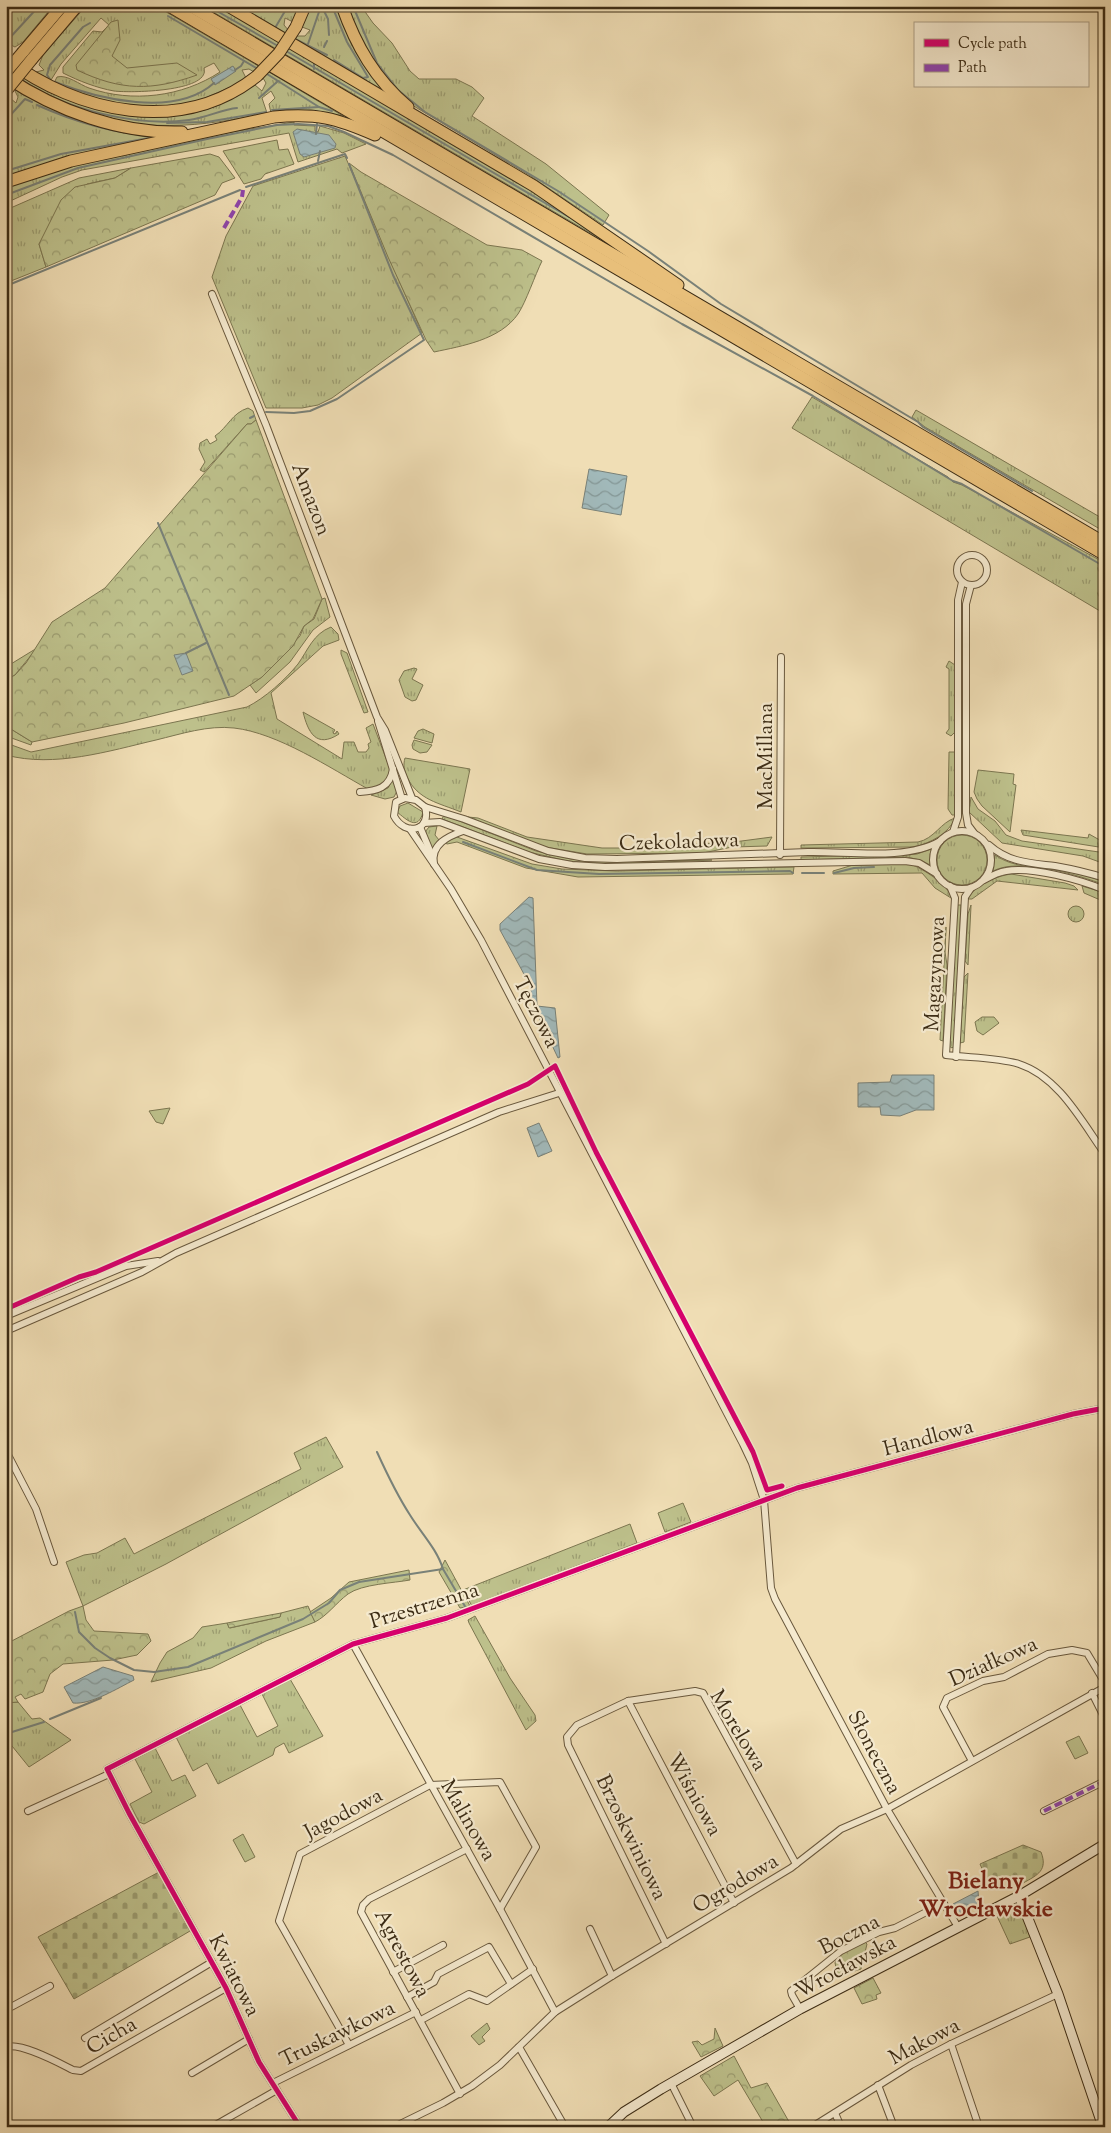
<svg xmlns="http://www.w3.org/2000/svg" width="1111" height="2133" font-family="'Sorts Mill Goudy',serif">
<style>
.grass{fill:url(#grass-tufts);stroke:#7c7650}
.forest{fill:url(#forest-crowns);stroke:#7c7650}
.cemetery{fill:url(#cemetery-stones);stroke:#7c7650}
.park{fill:#bdc08b;stroke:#7c7650}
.water{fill:url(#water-waves);stroke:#798178}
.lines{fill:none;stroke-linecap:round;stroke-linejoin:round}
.stream{stroke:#798178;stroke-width:2}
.street-casing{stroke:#69583d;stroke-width:8}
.secondary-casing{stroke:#3c2c15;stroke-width:11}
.highway-casing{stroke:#3c2c15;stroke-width:13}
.street{stroke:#f5eacf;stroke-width:6}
.secondary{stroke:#f5eacf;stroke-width:9}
.highway{stroke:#e8bf7a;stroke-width:11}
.highway-bridge-casing{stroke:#3c2c15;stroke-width:13;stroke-linecap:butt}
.highway-bridge{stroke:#e8bf7a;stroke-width:11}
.quiet{stroke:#8e44ad;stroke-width:4;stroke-dasharray:8 4;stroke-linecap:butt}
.cycleway-casing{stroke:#f5eacf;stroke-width:8}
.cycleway{stroke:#d6006c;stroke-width:5}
.labels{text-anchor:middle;stroke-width:4.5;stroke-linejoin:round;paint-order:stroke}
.street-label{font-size:21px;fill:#3c2c15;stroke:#f5eacf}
.quarter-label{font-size:24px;font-weight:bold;fill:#7a1f14;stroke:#f5eacf}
</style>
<defs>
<pattern id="grass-tufts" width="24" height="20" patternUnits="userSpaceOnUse" patternTransform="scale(1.25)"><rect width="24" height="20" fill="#bdc08b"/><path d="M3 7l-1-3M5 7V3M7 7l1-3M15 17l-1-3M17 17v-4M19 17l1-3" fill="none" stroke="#9b9c70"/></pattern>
<pattern id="forest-crowns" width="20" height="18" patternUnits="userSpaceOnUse" patternTransform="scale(1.25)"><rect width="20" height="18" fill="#bdc08b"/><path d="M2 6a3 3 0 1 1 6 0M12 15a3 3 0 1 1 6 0" fill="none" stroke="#9b9c70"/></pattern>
<pattern id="cemetery-stones" width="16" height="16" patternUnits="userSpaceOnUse" patternTransform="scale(1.25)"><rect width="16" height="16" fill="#bdc08b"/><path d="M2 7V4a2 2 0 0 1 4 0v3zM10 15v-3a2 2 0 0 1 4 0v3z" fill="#9b9c70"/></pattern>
<pattern id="water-waves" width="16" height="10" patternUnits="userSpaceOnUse" patternTransform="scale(1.25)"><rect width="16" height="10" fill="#a1b9ba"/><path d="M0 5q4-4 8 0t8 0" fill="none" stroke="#849796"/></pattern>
</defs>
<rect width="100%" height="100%" fill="#f0deb5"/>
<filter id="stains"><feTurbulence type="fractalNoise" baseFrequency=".004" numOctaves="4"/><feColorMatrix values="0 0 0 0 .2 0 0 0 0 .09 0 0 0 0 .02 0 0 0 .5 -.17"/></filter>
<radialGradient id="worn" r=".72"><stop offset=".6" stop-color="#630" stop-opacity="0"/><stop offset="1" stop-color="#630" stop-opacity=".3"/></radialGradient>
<g class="grass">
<polygon points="6,6 53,6 23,42 15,47 9,44 7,50 10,56 6,53"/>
<path d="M86,6h70l104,61 -6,5 -5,-3 -7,1 4,8 -6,5 -49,21 -51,3 -45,-8 -41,-16 3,-6c10,-3 23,8 32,11 43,15 93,9 131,-16l-6,-9 -10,5c7,24 -75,25 -90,23 -17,-3 -35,-10 -51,-18v-6l30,-36 9,1 7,-7 -8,-7 -40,46 -10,16 -15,-8 8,-2 -5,-5 4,-10z"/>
<polygon points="203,6 220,6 521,183 616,248"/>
<polygon points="235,6 301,6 293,22 285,18 284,25 289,31 286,36"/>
<polygon points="310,6 338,6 387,94 294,41 297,36 305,36 310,30 302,27"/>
<polygon points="347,6 361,6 373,23 392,43 410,71 419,79 456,79 472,87 484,98 472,116 546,164 609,215 603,225 529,175 412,105 390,84 365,47"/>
<path d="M269,72l74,44 -32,-6 -40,3 -2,-9 6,-6 -4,-7 -9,7 5,15c-64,14 -131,21 -193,-5 -18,-8 -35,-17 -52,-26l3,-4c54,32 121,50 183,31 17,-6 31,-16 47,-24l7,6 4,-8 -3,-5z"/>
<polygon points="16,89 65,114 165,135 6,178 6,102 10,98 16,103 18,97 15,91"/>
<polygon points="294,122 294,125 315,126 315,131 318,132 320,126 344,133 366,144 342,153 337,149 298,162 289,133 82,170 62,177 6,203 6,186 61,167 219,134"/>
<polygon points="345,156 422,333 332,398 318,405 302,408 266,408 212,277 226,236 253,186"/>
<polygon points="131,168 115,178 87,184 39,244 46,267 6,283 6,210 79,178"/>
<polygon points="812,397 948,477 953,482 962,485 1105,563 1105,614 792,428"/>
<path d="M248,408l5,3 3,9 -5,4h-4l-43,48 -4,-2 5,-8 -6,-13 1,-6 7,-4 3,5 7,-4 -2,-4c13,-9 17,-23 33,-28z"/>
<polygon points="916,410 1105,520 1105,532 925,427 912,417"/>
<polygon points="325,598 330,617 313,630 290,662 256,693 250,685 262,677 300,636 304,626 314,619 322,599"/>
<path d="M331,627l7,7 1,6 -16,6 -52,47 6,26 65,40 2,-17h10l4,10h8l3,-4 -1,-4 3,-2 -5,-14 7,-4 17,45 -1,8 -10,10 -11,2c-38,-21 -90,-56 -134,-61 -26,-3 -53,6 -78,12 -47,11 -102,28 -150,15v-12l25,9 10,-2 206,-43c18,-9 38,-27 51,-43 10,-14 15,-30 33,-37z"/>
<polygon points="37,648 15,675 6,680 6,667"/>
<polygon points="341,650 347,653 368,712 364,713 341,654"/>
<polygon points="949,661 955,665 955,732 951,736 946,733 949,729 949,669 946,667"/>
<polygon points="414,668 417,669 412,679 423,685 416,700 412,701 405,697 399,680 404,671"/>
<path d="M303,712l32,18 -2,3 2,1 2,-3 2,3c-23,15 -31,-2 -36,-22z"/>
<polygon points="6,726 32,742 31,745 6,736"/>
<polygon points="423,729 434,734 432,743 414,738 418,731"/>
<polygon points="414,740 432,745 427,752 420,753 413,749 412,745"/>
<polygon points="949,752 955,752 955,815 952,815 948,809"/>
<path d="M405,758l65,11 -9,43c-22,-9 -43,-12 -54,-35 -3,-7 -4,-12 -2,-19z"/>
<polygon points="978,770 1014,774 1013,784 1016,785 1010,832 982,806 977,799 974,792"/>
<polygon points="393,779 397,791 394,797 385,799 371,795 388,788"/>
<polygon points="971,797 978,809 995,821 1006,835 1022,841 1099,852 1105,854 1105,864 1083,856 1002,843 969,812"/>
<path d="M408,803l15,9c-5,20 -17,7 -26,0l3,-6z"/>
<polygon points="444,815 536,851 571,859 610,862 712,860 612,864 567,861 529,852 442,819"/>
<polygon points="468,817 478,818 527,837 602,848 649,848 725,842 732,842 732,847 703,853 587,854 545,847"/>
<path d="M955,818c-6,16 -25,25 -41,29l-113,1v-3l117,-3c16,-3 23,-20 37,-24z"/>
<polygon points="437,826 435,835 439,840 433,851 425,832 429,827"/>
<polygon points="1021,830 1088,838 1089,834 1105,843 1105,848 1023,835"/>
<circle cx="962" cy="860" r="25"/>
<polygon points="457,837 532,864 562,869 616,871 794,867 793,874 578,877 526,868 457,842 447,844 444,842"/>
<polygon points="772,837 767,846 734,847 734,842"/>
<polygon points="931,849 930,865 920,860 907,857 801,860 801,857 917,854"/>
<path d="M995,855c20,14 46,12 68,16 14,2 28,6 42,11v3c-27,-10 -85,-28 -112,-14z"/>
<path d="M910,864c12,4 39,21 41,34l-16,-10 -13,-15 -89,1v-3l20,-6z"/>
<path d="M1011,874l54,9 9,3 4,4 -81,-9 -25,18h-4c6,-14 29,-23 43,-25z"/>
<polygon points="1082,886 1105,893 1105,902 1084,893"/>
<polygon points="957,905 961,905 954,1046 952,1048 949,1046"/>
<polygon points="971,905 971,906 968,965 965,961 968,914"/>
<circle cx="1076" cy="914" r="8"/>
<polygon points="946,927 945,952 947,965 943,1041 940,1040"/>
<polygon points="968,973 964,1042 960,1043 964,977"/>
<polygon points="982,1017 994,1017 999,1023 983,1035 977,1031 975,1022"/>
<polygon points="170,1108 163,1124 156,1122 149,1111"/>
<polygon points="326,1437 343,1467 166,1564 83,1606 66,1562 84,1555 97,1553 125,1538 134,1554 301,1469 294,1453"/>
<polygon points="683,1503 691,1522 665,1532 658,1513"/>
<polygon points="630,1524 637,1543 472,1606 463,1590"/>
<polygon points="308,1606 315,1622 266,1641 211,1668 151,1682 160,1663 167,1652 193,1638 202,1627 227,1623 230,1628 280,1617 281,1613"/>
<polygon points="475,1616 510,1678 535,1715 536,1721 526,1730 469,1623 468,1620"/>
<polygon points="290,1679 323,1736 289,1753 284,1743 275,1748 273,1755 218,1784 207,1763 193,1771 176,1737 240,1705 257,1737 278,1726 262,1694"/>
<polygon points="18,1702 32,1719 40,1718 71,1740 29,1767 8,1741 6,1703"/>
<polygon points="155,1748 172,1781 185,1775 196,1796 144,1824 139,1822 130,1804 152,1792 135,1759"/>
<polygon points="1017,1907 1021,1911 1030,1937 1010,1944 997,1916"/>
</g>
<g class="forest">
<path d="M118,20l2,20 -8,16 15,12 50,-5 20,12c-45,16 -76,16 -120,-5l-1,-5 35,-43z"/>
<polygon points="277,140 279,150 288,149 294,164 265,174 261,179 244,184 223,151"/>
<polygon points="210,154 219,157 235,178 222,183 215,195 46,267 39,244 61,200 75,187 115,178 131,168"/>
<path d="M349,163l12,9 126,73 35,5 20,11c-7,14 -16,41 -24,53 -18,26 -56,32 -84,38l-8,-12 -38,-83z"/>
<polygon points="256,420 322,599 313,619 304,626 293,646 262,677 234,696 124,723 32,742 6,726 6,680 15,675 26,663 52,622 105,588 247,424 251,424"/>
<polygon points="445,1560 470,1606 460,1608 439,1572"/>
<path d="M409,1570l1,10c-16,3 -48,4 -62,14 -12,9 -20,21 -33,28l-5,-10 21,-14 18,-16z"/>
<polygon points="83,1606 86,1620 94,1631 148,1634 151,1641 137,1655 113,1660 63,1664 50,1674 43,1692 25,1699 21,1694 15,1697 18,1702 6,1703 6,1644 69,1611"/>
<polygon points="281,1613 280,1617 229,1628 227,1623"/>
<polygon points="861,1938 867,1944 861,1969 838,1976 835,1963 840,1948"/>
<polygon points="873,1978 881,1993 876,1995 877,1999 862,2004 854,1988"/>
<polygon points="715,2028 723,2046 701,2057 692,2042 698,2041 702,2045 714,2039"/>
<polygon points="734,2056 751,2088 767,2083 792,2127 766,2127 738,2080 714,2096 700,2076"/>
</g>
<g class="cemetery">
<path d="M1023,1845l18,7c7,18 -3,23 -18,31l-5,-2 -3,-6 -25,12 -10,-23z"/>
<polygon points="159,1872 190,1931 74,1999 38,1937"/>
</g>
<g class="park">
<polygon points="1079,1736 1088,1753 1075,1759 1066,1742"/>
<polygon points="243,1834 255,1857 245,1862 233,1840"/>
<polygon points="487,2023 490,2029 482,2037 485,2041 479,2045 471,2036"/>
</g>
<g class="water">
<polygon points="233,66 236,71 215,85 211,79"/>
<polygon points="297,129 329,135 336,144 335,148 304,157 300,154 293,132"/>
<polygon points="589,469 627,476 621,515 582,508"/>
<polygon points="186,653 193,671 182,675 174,655"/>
<polygon points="529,897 533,898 537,1006 555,1008 560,1057 558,1058 531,1001 531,987 500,930 500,924"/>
<polygon points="892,1075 934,1075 934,1110 916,1110 900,1116 881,1115 880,1107 858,1107 858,1083 890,1082"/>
<polygon points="539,1123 552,1151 538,1157 527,1128"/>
<path d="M103,1667l30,9 1,4c-16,8 -43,25 -61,23l-9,-16z"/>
<polygon points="978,1891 979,1903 958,1914 953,1904"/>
</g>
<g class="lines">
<g class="stream">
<polyline points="208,6 278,46"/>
<polyline points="332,6 347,42 368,77 363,78 334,60"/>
<polyline points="353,6 377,63 398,90 425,112 558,191 648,251 721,304 918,422 923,427 1032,491"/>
<polyline points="322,7 328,19 329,35"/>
<polyline points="168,16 258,69"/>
<polyline points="275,28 288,6"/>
<polyline points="293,38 327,55"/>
<polyline points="6,42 39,6"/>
<polyline points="308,44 321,6"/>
<polyline points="324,47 327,41"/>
<polyline points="286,51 569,217"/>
<polyline points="314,63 314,69"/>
<polyline points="235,70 241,66 244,61"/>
<polyline points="267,74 319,107 332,111"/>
<polyline points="50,79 47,75 50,65 83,27 90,23"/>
<path d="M22,80c44,30 115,47 167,40 16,-2 34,-11 48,-12"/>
<path d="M55,82c43,17 120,36 159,1"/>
<polyline points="259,98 278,81"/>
<path d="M37,105c38,17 75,28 116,31"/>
<polyline points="272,110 319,107"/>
<polyline points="6,120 25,99 32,102"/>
<polyline points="167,123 207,122 266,112"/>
<polyline points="316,134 317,124"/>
<polyline points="318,161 320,151"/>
<polyline points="6,171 61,154 149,138"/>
<polyline points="246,187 345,154 347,158"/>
<polyline points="6,195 78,168 207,139 277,125 298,124 328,126 344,132 393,155 682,324 813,396 953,481 962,484 1105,567"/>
<polyline points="6,286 240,190"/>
<polyline points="266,412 294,413 310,411 337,399 424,340 393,275 349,164"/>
<polyline points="250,418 254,416"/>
<polyline points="158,523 229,695"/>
<polyline points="186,653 206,643"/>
<polyline points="463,842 537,870 599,874 790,871 793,873"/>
<polyline points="802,873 824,873"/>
<polyline points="834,873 854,868 874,867"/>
<path d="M377,1452c10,22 20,43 33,63 11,18 27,34 33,54"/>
<polyline points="75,1612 79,1632 95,1648 110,1658 134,1670 154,1672 188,1667 303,1619 329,1603 340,1590 359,1582 443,1569 466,1608"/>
<polyline points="50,1719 101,1698"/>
<polyline points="12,1732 44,1722"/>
</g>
<g class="street-casing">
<g id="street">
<polyline points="212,294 266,425 377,717 385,730 412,798"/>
<circle cx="972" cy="570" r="15"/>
<polyline points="971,585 966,604 966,813 968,825 974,833"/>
<polyline points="378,721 402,799"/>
<path d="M360,792c17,-1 30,-4 33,-23"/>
<path d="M405,798l11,2 9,7c7,24 -20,30 -31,9l2,-14z"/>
<path d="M425,807l39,12 84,32 37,7 32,1c64,-2 128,-5 191,-7 39,-1 98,9 132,-11"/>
<polyline points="424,823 440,822 539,859 572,865 605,867 905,861 919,863 937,874"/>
<polyline points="420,827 433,858"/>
<polyline points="410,829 451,889 481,940 743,1444 752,1463 764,1500 771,1588 775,1599 887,1809 958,1927"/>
<circle cx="962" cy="860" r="29"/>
<polyline points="953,832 958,817 958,600 962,582"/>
<path d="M989,845c20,18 42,18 66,21 17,3 34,7 50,12"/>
<polyline points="780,855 781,657"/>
<path d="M434,864c-4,-20 15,-28 29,-33"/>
<path d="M984,880c7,-4 14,-8 22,-9 25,-5 75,9 99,19"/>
<path d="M950,886l5,12 -9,157c24,3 50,2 73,9 40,13 63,58 86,90"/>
<polyline points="956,1057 965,897 971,888"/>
<polyline points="6,1316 126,1266 158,1261"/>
<polyline points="6,1331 142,1272 176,1253 499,1112 559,1093"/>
<polyline points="6,1451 36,1509 54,1562"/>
<polyline points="353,1644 500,1909 555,2012"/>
<polyline points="1092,1693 1105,1719"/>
<polyline points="628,1701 734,1903"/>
<polyline points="972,1761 943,1707 947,1698 983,1681 1004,1677 1048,1654 1072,1650 1087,1653 1105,1683"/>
<polyline points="28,1811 109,1774"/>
<polyline points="1044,1811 1105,1781"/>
<polyline points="590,1929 612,1976"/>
<polyline points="666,1944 568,1745 567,1737 577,1725 628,1701 695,1691 703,1693 796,1864"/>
<polyline points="393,1972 443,1945"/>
<polyline points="407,1997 434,1982 438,1974 489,1947 511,1984"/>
<polyline points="6,2006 11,2007 50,1986"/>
<polyline points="800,2009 792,1995 791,1991 841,1951 879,1932 895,1928 944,1903"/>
<polyline points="421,2020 469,1994 487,2001 533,1969"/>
<polyline points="85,2038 212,1962"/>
<polyline points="951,2044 979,2127"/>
<polyline points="349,2045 279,1921 300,1854 430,1785 500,1782 536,1847 500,1909"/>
<path d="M6,2047c15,-5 53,16 67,23l8,1 145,-83"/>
<polyline points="519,2047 565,2127"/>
<polyline points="192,2073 249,2039"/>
<polyline points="273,2083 416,2012"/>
<polyline points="671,2083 693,2127"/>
<polyline points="878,2085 894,2127"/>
<polyline points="460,2094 361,1912 363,1905 369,1899 467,1849"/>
<polyline points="835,2113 841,2127"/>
<polyline points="212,2127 277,2090"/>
<polyline points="300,2127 259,2062 226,1988 129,1813 107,1769 353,1644 447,1618 797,1488 1073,1414 1105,1408"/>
<polyline points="394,2127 443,2103 472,2086 500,2065 555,2012 612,1976 791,1868 841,1829 887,1809 1105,1687"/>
<polyline points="812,2127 911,2065 951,2044 1058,1994"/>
</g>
</g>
<g class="secondary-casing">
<g id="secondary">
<polyline points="1019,1896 1058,1994 1103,2127"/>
<polyline points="608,2127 624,2112 661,2089 800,2009 1019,1896 1105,1844"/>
</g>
</g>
<g class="highway-casing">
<g id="highway">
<polyline points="169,6 1105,555"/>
<polyline points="190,6 1105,543"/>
<polyline points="228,6 534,186 678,285"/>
<path d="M342,6c14,40 33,73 66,101"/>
<polyline points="296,27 305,6"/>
<polyline points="23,52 62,6"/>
<path d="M6,59c72,54 175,77 251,17"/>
<polyline points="32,59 77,6"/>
<path d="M6,77c51,34 115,57 176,55"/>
<path d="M6,182l65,-21 203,-44c43,-4 62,1 101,18"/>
</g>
</g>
<use href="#street" class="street"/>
<use href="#secondary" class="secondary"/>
<use href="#highway" class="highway"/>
<g class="highway-bridge-casing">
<g id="highway-bridge">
<polyline points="6,72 23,52"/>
<polyline points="257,76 279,53 296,27"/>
<polyline points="6,91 32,59"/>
</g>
</g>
<use href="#highway-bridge" class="highway-bridge"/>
<g class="quiet">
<polyline points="224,228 242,197 243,190"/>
<polyline points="1044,1811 1105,1781"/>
</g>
<g class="cycleway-casing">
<g id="cycleway">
<polyline points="6,1309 79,1277 96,1272 528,1084 555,1066 596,1152 753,1452 767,1490 782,1486"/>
<polyline points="300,2127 259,2062 226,1988 129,1813 107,1769 353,1644 447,1618 797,1488 1073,1414 1105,1408"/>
</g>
</g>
<use href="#cycleway" class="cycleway"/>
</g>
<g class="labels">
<g class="street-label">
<text transform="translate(312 499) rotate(69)" y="7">Amazon</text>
<text transform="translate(765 756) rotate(-90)" y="7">MacMillana</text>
<text transform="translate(679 841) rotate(-2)" y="7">Czekoladowa</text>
<text transform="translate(934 974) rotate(-87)" y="7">Magazynowa</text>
<text transform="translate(537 1012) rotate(63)" y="7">Tęczowa</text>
<text transform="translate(928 1437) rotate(-15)" y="7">Handlowa</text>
<text transform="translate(424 1605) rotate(-17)" y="7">Przestrzenna</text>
<text transform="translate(993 1661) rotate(-24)" y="7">Działkowa</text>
<text transform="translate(739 1730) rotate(59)" y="7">Morelowa</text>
<text transform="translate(875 1752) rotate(62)" y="7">Słoneczna</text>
<text transform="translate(695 1794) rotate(61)" y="7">Wiśniowa</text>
<text transform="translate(343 1813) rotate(-28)" y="7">Jagodowa</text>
<text transform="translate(469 1820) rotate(60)" y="7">Malinowa</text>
<text transform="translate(632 1837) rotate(64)" y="7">Brzoskwiniowa</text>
<text transform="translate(735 1883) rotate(-31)" y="7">Ogrodowa</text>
<text transform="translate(849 1934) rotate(-27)" y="7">Boczna</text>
<text transform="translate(403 1953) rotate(62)" y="7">Agrestowa</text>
<text transform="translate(845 1966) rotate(-28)" y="7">Wrocławska</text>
<text transform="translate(235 1975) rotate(63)" y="7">Kwiatowa</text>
<text transform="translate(337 2033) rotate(-26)" y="7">Truskawkowa</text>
<text transform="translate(111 2035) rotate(-30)" y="7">Cicha</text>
<text transform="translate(924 2041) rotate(-28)" y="7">Makowa</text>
</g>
<g class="quarter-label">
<text x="986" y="1888">Bielany<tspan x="986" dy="28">Wrocławskie</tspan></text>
</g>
</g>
<rect width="1111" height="2133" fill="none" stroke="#f0deb5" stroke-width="25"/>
<rect x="8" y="8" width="1096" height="2118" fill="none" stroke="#3c2c15" stroke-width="2.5"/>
<rect x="12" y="12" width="1086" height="2108" fill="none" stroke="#3c2c15"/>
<rect x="914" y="22" width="175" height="65" fill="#f5eacf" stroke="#ab9e85"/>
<rect x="924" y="39" width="25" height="8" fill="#d6006c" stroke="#ab9e85"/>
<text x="958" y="48" font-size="15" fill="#3c2c15">Cycle path</text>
<rect x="924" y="64" width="25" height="8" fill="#8e44ad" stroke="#ab9e85"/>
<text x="958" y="72" font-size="15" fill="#3c2c15">Path</text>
<rect width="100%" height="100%" filter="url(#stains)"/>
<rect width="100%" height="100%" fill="url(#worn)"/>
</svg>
